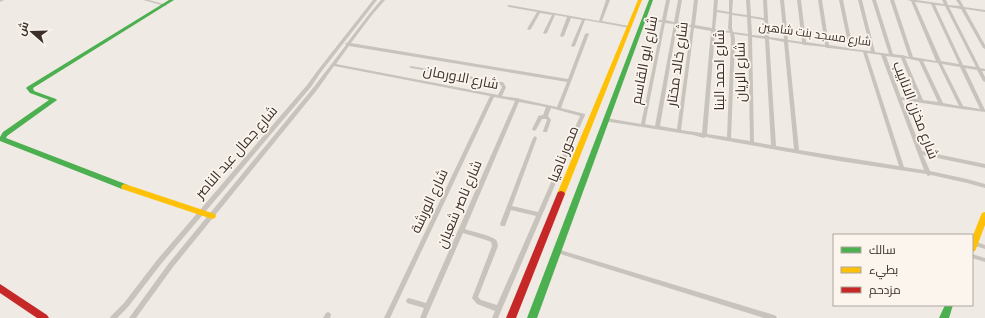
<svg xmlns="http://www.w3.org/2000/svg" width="985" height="318" font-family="Manrope,Cairo,sans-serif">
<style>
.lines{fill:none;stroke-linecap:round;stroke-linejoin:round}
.street{fill:#c9c3bd;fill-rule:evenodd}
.fast{fill:#4caf50;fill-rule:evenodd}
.slow{fill:#ffc107;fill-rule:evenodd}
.jam{fill:#c62828;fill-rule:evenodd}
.labels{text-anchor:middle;stroke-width:3.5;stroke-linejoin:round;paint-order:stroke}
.far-street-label{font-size:12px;fill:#3b302a;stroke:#fbf5ed}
.street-label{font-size:14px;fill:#3b302a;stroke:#fbf5ed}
</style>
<rect width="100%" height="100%" fill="#f0eae4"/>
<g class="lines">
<g class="street">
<polygon points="0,0 4,0 0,2"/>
<polygon points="143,0 149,0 167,5 165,6"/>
<polygon points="373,0 377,0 321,72 311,87 161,264 128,307 117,318 110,318 111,316 124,303 157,260 307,85 318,70"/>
<path d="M381,0h4l-13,15 -21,28 217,36 17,-45 2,-1 2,1 -28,74 24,6v1l-87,203h-6l3,-7 -18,-7 -5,-6 20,-52 -1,-4 -5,-2 -23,-7 -37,85h-6l4,-10 -17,-5 -1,-2 1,-2 2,-1 17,5 89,-202 -21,-4 -104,221h-6l106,-222 -156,-30 -17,24 -144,177 -37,51h-7l40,-55 144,-175 33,-43 -1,-1 1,-1h1l23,-30zM349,46l218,36 -10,25 -37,-8 -2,-1h-2l-14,-2 4,-9 -3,-5h-2l-90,-16 -2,1 2,1 89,16 2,3 -4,8 -162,-31zM519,102l27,5 -3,8 -5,1v1l-6,12 2,2 2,-1 6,-11h4l1,1 -4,11v1h4l4,-12 -3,-4 3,-8 29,8 -42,96 -26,-6 25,-68 -2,-2 -2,2 -33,86 1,2h4l6,-16 25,6 -39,89 -16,-5 -3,-3 20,-51c0,-1 -1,-6 -2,-6 -3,-4 -26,-9 -31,-11z"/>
<polygon points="606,0 610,0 602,21 629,26 631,27 630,28 585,20 575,46 573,47 571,46 582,20 571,18 564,36 562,37 560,36 567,17 555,15 547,33 545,34 543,33 552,15 540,13 531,29 529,30 527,29 537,12 509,7 507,6 509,5 599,21"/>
<path d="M666,0h4l-4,20 8,2 4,-22h4l-4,22 13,3 3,-25h4l-3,25 17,3 2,-28h4l-1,10 12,2v-12h4l-1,13 15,2 -1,-15h4l1,16 13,2 -1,-18h4l2,37 15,2 -4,-39h4l4,40 14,2 -5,-42h4l5,42 19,3 -7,-45h4l7,45 20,3 -10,-48h4l10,49 18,2 -13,-51h4l13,52 14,2 -17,-54h4l17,54 7,1h2l7,2 -19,-57h4l19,57 23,4 -25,-60 -4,-1h9l28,4 -2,-4h4l2,5 12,1 -4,-6h4l4,7 21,3v2l-20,-3 20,36v4l-2,-1 -22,-39 -12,-2 31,61 5,1v2h-3l3,6v5l-2,-1 -6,-11 -12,-2 20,42v2l-23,-3 -60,-9 20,51 63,13v4l-62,-13 7,16 37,8 18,5v4l-18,-5 -36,-8 -3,1 -2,-2 -87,-13 -117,-21 -16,-3 -2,1 -11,-3 -89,-14v-1l2,-2 35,6 21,-102 -19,-1 -2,-1 2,-1 19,1zM915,2l16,2 28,60 -18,-3zM935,5l10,1 31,61 -13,-2zM717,12l12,2 -1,14 1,3 -14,-2zM732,15l15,2 1,17 -15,-2 -1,-4zM751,18l13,2 1,16 -13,-1zM665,23l9,1 -19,102 -10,-2zM677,25l14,2 -14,102 -17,-3zM694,28l17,3 -9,102 -21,-3zM715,31l15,2 1,6 -4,98 -20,-3zM734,34l14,2 2,105 -19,-3 4,-99zM752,37l13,2 6,106 -17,-3zM769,39l15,3 10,107 -18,-3zM788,42l14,2 2,1h2l19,2 2,1h2l34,4 36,114 -100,-16zM867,53l14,2 43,115 -20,-3zM886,56l15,2 17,41 -17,-2zM905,58l14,3 19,41 -15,-2zM923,61l15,2 21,43 -16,-3zM942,64l18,3 20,42 -17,-3z"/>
<polygon points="972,241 974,241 985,245 985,249 972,245"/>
<polygon points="555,249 557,249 774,315 776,316 777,318 764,318 557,253 555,253 554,251"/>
<polygon points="972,254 985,258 985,262 972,258"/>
<polygon points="328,312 330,313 331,315 330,318 323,318 326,313"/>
</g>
<g class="fast">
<polygon points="169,0 174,0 33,88 34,91 56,99 57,100 7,136 6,138 128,185 129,187 128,189 122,189 0,141 0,137 3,132 49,100 30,93 26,88 27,87"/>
<polygon points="649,0 653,0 537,318 527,318"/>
<polygon points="945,305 953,305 949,318 939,318"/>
</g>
<g class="slow">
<polygon points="638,0 642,0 565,194 564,196 558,196 557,194"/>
<polygon points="125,184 215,214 216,216 215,218 212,219 122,189 121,187 122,185"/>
<polygon points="985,212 985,225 976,249 975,251 972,252 972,238 981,215 982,213"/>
</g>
<g class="jam">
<polygon points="561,191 564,192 565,194 516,318 506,318 557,194 558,192"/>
<polygon points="0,284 47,315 49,318 37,318 0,293"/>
</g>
</g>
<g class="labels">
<g class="far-street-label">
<text transform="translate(815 34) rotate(8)" y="4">شارع مسجد بنت شاهين</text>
</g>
<g class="street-label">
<text transform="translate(644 60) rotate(-79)" y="5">شارع ابو القاسم</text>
<text transform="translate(677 64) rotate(-82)" y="5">شارع خالد مختار</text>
<text transform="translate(719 70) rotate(-90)" y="5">شارع احمد البنا</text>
<text transform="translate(740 72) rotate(-91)" y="5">شارع الريان</text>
<text transform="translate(461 77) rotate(11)" y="5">شارع الاورمان</text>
<text transform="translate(916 110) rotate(69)" y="5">شارع مخزن الانابيب</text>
<text transform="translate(236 152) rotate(-49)" y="5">شارع جمال عبد الناصر</text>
<text transform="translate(563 154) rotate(-68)" y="5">محور ناهيا</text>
<text transform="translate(429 201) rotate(-65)" y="5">شارع الورشة</text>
<text transform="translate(459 204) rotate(-67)" y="5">شارع ناصر شعبان</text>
</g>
</g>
<rect x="833" y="234" width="140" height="72" fill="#fbf5ed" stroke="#aea69f"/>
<rect x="841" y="247" width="20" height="6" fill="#4caf50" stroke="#aea69f"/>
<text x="869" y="254" font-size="12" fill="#3b302a">سالك</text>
<rect x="841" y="267" width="20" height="6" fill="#ffc107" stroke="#aea69f"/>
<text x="869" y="274" font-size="12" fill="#3b302a">بطيء</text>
<rect x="841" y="287" width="20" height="6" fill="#c62828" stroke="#aea69f"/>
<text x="869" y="294" font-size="12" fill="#3b302a">مزدحم</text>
<g transform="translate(32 32) rotate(290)" stroke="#fbf5ed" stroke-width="3" paint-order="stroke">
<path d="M0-3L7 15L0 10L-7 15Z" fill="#3b302a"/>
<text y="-6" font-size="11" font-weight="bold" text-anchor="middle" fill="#3b302a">ش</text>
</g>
</svg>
